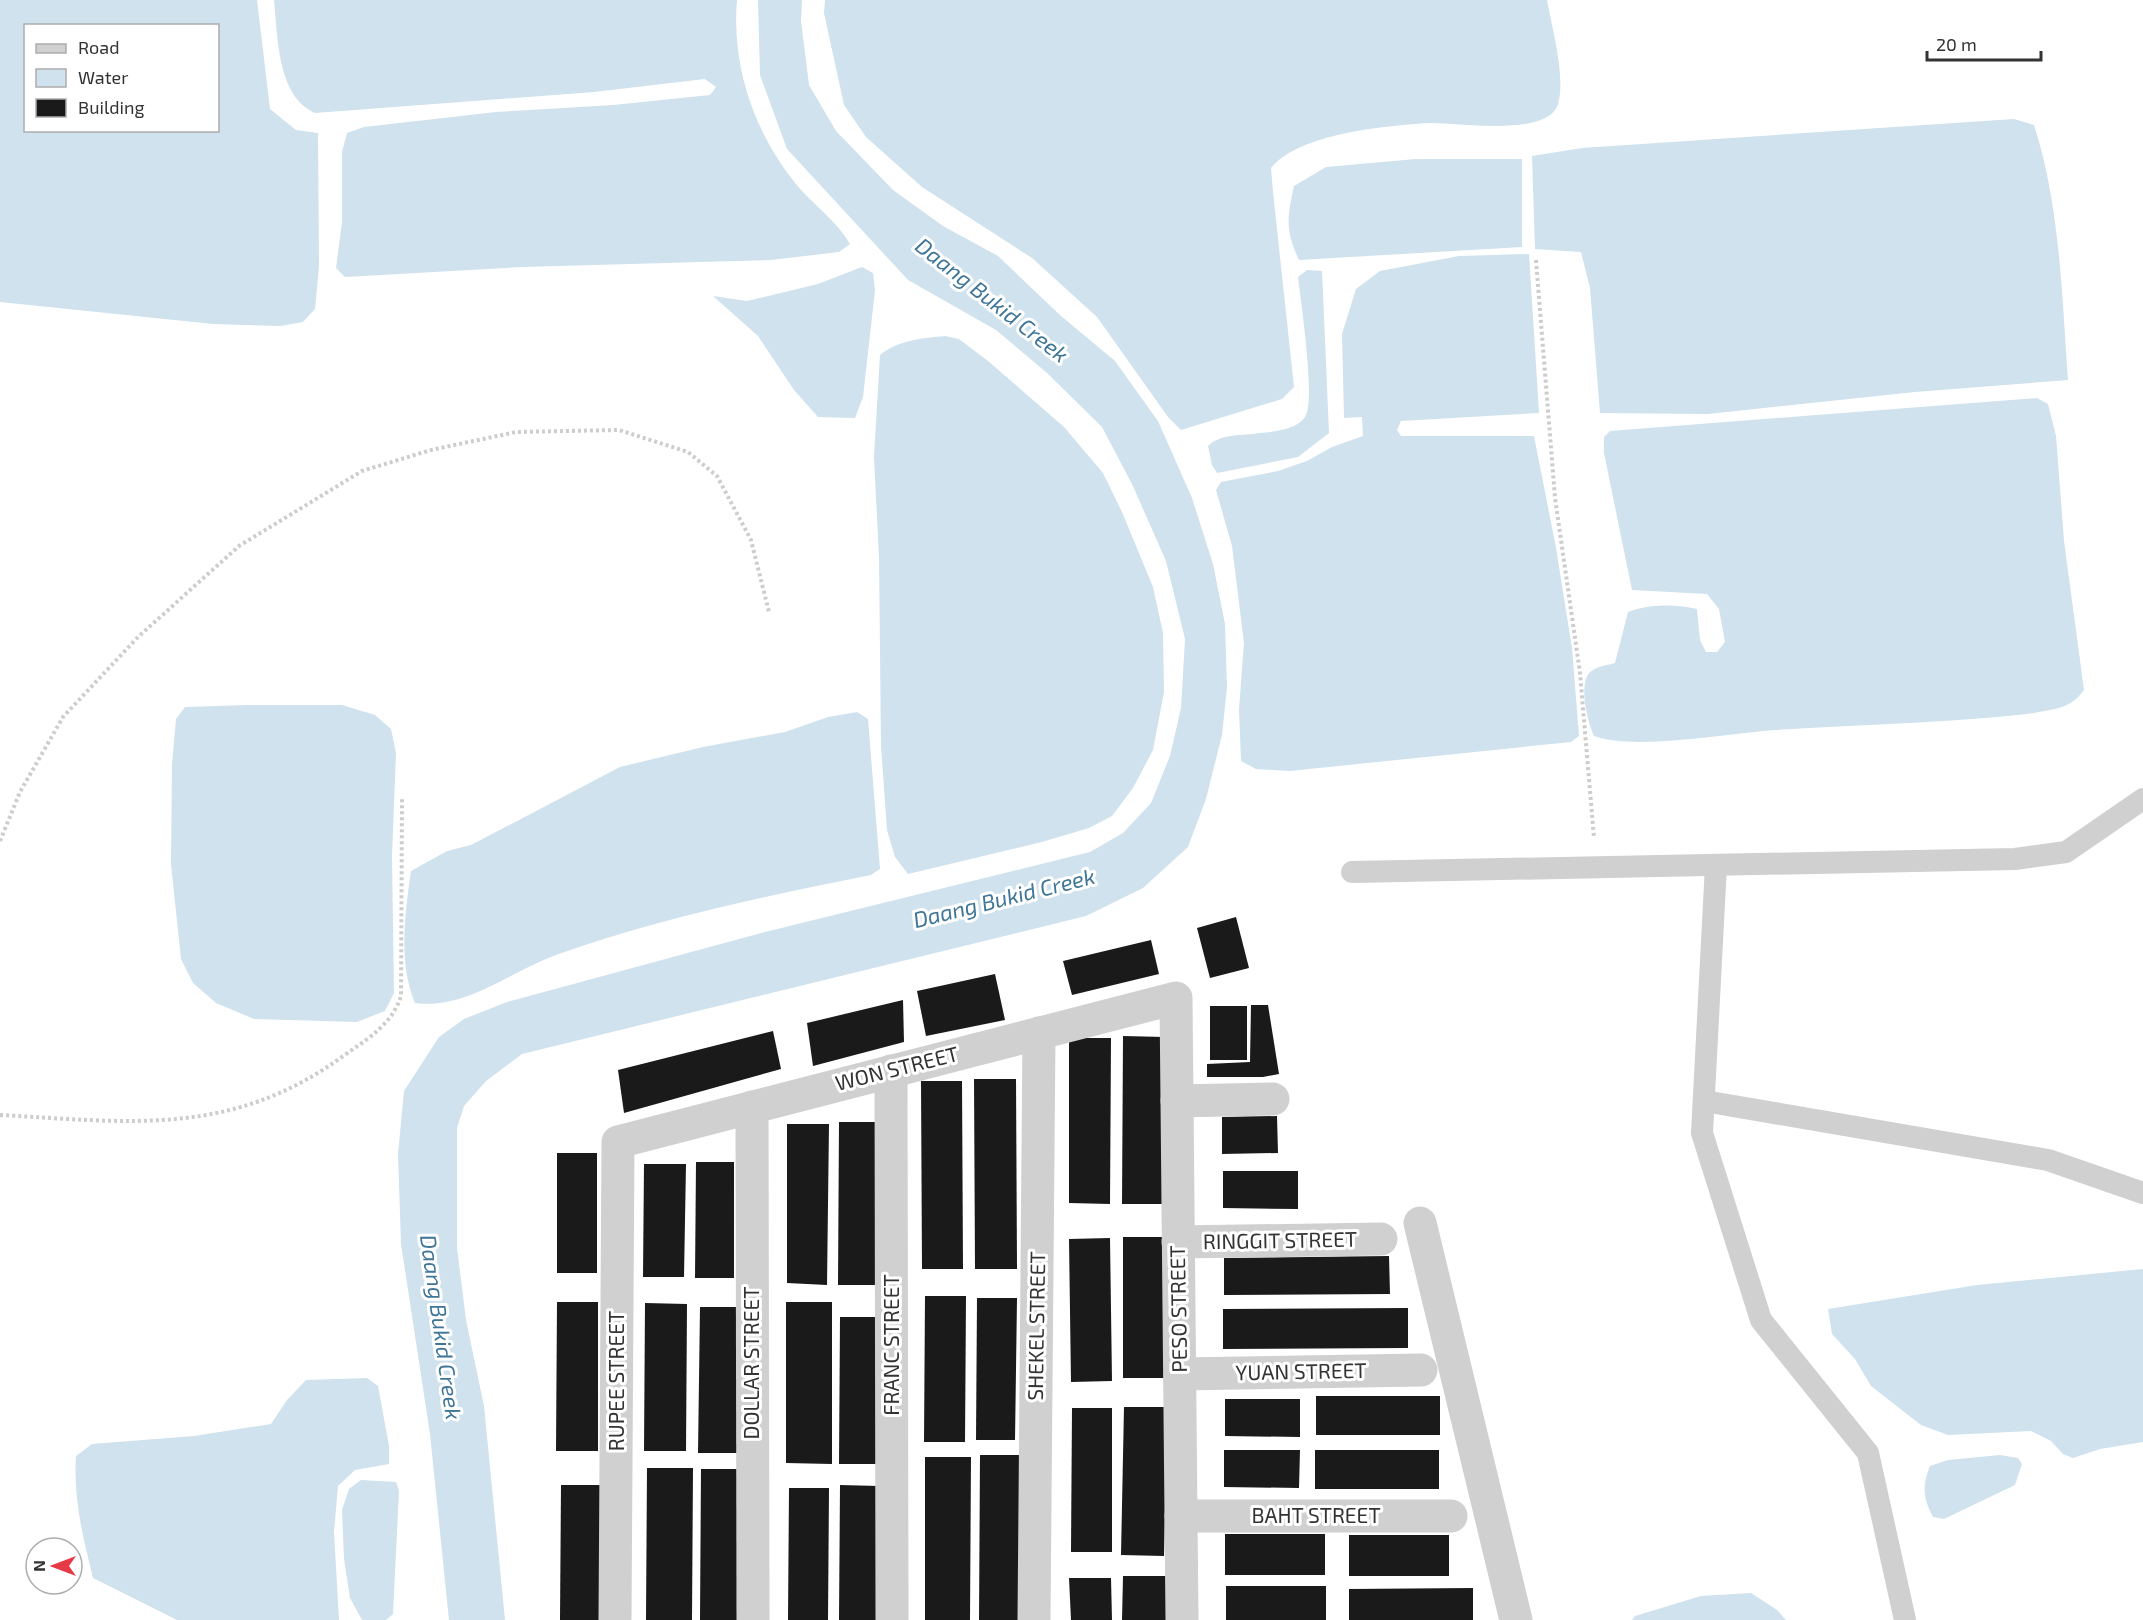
<svg xmlns="http://www.w3.org/2000/svg" width="2143" height="1620" font-family="'Exo 2',sans-serif">
<style>
.water{fill:#cfe2ee;fill-rule:evenodd}
.building{fill:#1a1a1a}
.lines{fill:none;stroke-linecap:round;stroke-linejoin:round}
.path{stroke:#cdcdcd;stroke-width:4;stroke-dasharray:3 3;stroke-linecap:butt}
.lane{stroke:#d0d0d0;stroke-width:22}
.street{stroke:#d0d0d0;stroke-width:33}
.labels{text-anchor:middle;stroke-width:6;stroke-linejoin:round;paint-order:stroke}
.street-label{font-size:21px;fill:#333;stroke:#fff}
.water-label{font-size:22px;font-style:italic;fill:#3f7597;stroke:#fff}
</style>
<rect width="100%" height="100%" fill="#fff"/>
<g class="water">
<path d="M0,0h257l13,109 26,21 22,3 1,133 -4,43 -12,13 -23,4 -67,-2 -213,-22zM26,26h192v104h-192z"/>
<path d="M274,0h463c-6,68 19,138 64,190 17,18 37,33 49,54l-11,8 -68,8 -248,7 -178,10 -9,-9 6,-46v-70l5,-19 17,-6 132,-15 117,-7 97,-10 6,-8 -11,-8 -111,13 -279,21c-38,-17 -37,-76 -41,-113z"/>
<polygon points="758,0 802,0 801,21 809,85 836,131 893,190 943,226 998,256 1061,316 1115,361 1158,421 1192,498 1213,564 1225,624 1227,687 1222,735 1206,799 1188,847 1143,888 1086,916 522,1054 486,1081 464,1106 457,1128 457,1248 466,1320 484,1406 505,1620 449,1620 430,1434 401,1244 398,1154 404,1091 439,1037 464,1019 507,1002 765,932 1090,852 1123,833 1151,803 1170,756 1181,708 1185,639 1166,561 1132,484 1102,427 1047,373 996,330 908,280 787,149 760,75"/>
<path d="M825,0h722c5,28 19,77 11,104 -10,34 -102,18 -129,19 -44,3 -129,10 -158,45l2,24 21,195 -12,12 -101,31 -13,-13 -71,-100 -65,-59 -110,-71 -56,-50 -22,-32 -20,-92z"/>
<path d="M2014,119l20,6c26,80 28,172 34,255l-153,12 -207,22 -108,-1 -10,-125 -9,-36 -46,-3 -3,-93 50,-8z"/>
<path d="M1416,159h106v88l-223,13c-14,-30 -12,-42 -5,-74l32,-19z"/>
<polygon points="1529,254 1539,413 1401,421 1397,430 1401,436 1534,436 1556,548 1572,648 1579,736 1571,742 1290,771 1256,769 1241,761 1239,709 1244,643 1232,546 1216,490 1221,482 1278,471 1307,461 1332,447 1363,436 1362,417 1344,418 1342,334 1356,289 1380,271 1459,256"/>
<polygon points="862,267 873,273 875,290 863,397 855,418 818,417 794,390 758,336 713,296 747,301 818,284"/>
<path d="M1307,270l15,1 7,162 -31,24 -81,16 -5,-8 -4,-19c13,-13 35,-10 52,-13 13,-1 40,-4 46,-18 9,-20 -5,-112 -8,-138z"/>
<path d="M945,336l14,3 29,22 76,66 39,46 19,39 31,75 10,46 1,59 -11,58 -20,38 -21,28 -23,12 -47,14 -134,32 -13,-17 -8,-27 -6,-84 -2,-189 -5,-100 6,-102c19,-15 42,-17 65,-19z"/>
<path d="M2037,398l11,6 8,32 8,105 20,149c-8,11 -16,16 -29,19 -31,7 -64,8 -96,11 -61,4 -122,6 -183,10 -47,3 -141,21 -182,6 -6,-13 -18,-57 -1,-66 6,-4 15,-5 22,-7l13,-51c21,-8 47,-8 69,-3l3,31 6,12h11l8,-10 -6,-33 -12,-15 -75,-4 -28,-137v-16l6,-6z"/>
<polygon points="249,705 342,705 375,715 391,729 396,753 392,856 394,993 385,1011 357,1022 254,1019 216,1003 193,983 181,959 171,864 172,765 176,719 185,707"/>
<path d="M857,712l11,7 12,150 -9,6c-106,21 -214,44 -315,80 -45,16 -91,55 -141,48 -17,-40 -10,-90 -4,-132l36,-20 24,-6 149,-78 83,-20 82,-15 43,-15z"/>
<polygon points="2143,1269 2143,1442 2100,1449 2073,1458 2063,1454 2051,1441 2031,1431 1948,1435 1921,1425 1871,1386 1855,1359 1832,1334 1828,1309 1977,1285"/>
<path d="M367,1378l11,8 11,60v18l-34,6 -17,16 -4,46 5,88h-162l-84,-42c-10,-40 -20,-81 -17,-122l16,-12 102,-8 77,-12 16,-24 19,-20z"/>
<path d="M2000,1455l18,3 4,6 -7,21 -71,34 -11,-2c-10,-19 -11,-31 -3,-51l18,-6z"/>
<polygon points="361,1480 396,1482 399,1491 393,1614 386,1620 362,1620 350,1598 344,1559 342,1510 349,1489"/>
<polygon points="1751,1593 1777,1610 1786,1620 1632,1620 1635,1616 1701,1596"/>
</g>
<g class="building">
<polygon points="1236,917 1249,968 1210,978 1197,928"/>
<polygon points="1151,940 1159,974 1072,995 1063,961"/>
<polygon points="995,974 1005,1020 926,1036 917,991"/>
<polygon points="903,1000 904,1042 813,1066 807,1023"/>
<polygon points="1251,1005 1268,1005 1279,1074 1263,1077 1207,1077 1207,1064 1250,1062"/>
<rect x="1210" y="1006" width="37" height="54"/>
<polygon points="773,1031 781,1069 624,1113 618,1070"/>
<polygon points="1123,1036 1165,1037 1164,1204 1122,1204"/>
<polygon points="1069,1038 1111,1038 1110,1204 1069,1203"/>
<polygon points="974,1079 1016,1079 1017,1269 975,1269"/>
<polygon points="921,1081 962,1081 963,1269 922,1269"/>
<polygon points="1277,1116 1278,1153 1222,1154 1222,1117"/>
<polygon points="839,1122 884,1122 883,1285 838,1285"/>
<polygon points="787,1124 829,1124 827,1285 787,1283"/>
<rect x="557" y="1153" width="40" height="120"/>
<polygon points="696,1162 734,1162 734,1278 695,1278"/>
<polygon points="644,1164 686,1164 684,1277 643,1277"/>
<polygon points="1223,1171 1298,1171 1298,1209 1223,1208"/>
<rect x="1123" y="1237" width="41" height="141"/>
<polygon points="1110,1238 1112,1381 1071,1382 1069,1239"/>
<polygon points="1389,1256 1390,1294 1224,1295 1224,1258"/>
<polygon points="925,1296 966,1296 965,1442 924,1442"/>
<polygon points="977,1298 1017,1298 1015,1440 976,1440"/>
<polygon points="557,1302 598,1302 598,1451 556,1451"/>
<polygon points="786,1302 832,1302 832,1464 786,1463"/>
<polygon points="645,1303 687,1304 686,1451 644,1451"/>
<polygon points="700,1307 739,1307 739,1453 698,1453"/>
<polygon points="1408,1308 1408,1348 1223,1349 1223,1309"/>
<polygon points="840,1317 885,1317 884,1464 839,1464"/>
<rect x="1316" y="1396" width="124" height="39"/>
<polygon points="1225,1399 1300,1399 1300,1437 1225,1436"/>
<polygon points="1124,1407 1167,1407 1164,1556 1121,1555"/>
<polygon points="1072,1408 1112,1408 1112,1552 1071,1552"/>
<polygon points="1224,1450 1300,1450 1299,1488 1224,1487"/>
<rect x="1315" y="1450" width="124" height="39"/>
<polygon points="980,1455 1020,1455 1019,1620 979,1620"/>
<polygon points="925,1457 971,1457 970,1620 925,1620"/>
<polygon points="647,1468 693,1468 692,1620 646,1620"/>
<polygon points="701,1469 738,1469 737,1620 700,1620"/>
<polygon points="561,1485 601,1485 600,1620 560,1620"/>
<polygon points="840,1485 879,1486 879,1620 839,1620"/>
<polygon points="789,1488 829,1488 828,1620 788,1620"/>
<rect x="1225" y="1534" width="100" height="41"/>
<rect x="1349" y="1535" width="100" height="41"/>
<polygon points="1123,1576 1167,1576 1166,1620 1122,1620"/>
<polygon points="1069,1578 1111,1578 1112,1620 1071,1620"/>
<rect x="1226" y="1586" width="100" height="34"/>
<polygon points="1473,1588 1473,1620 1349,1620 1349,1589"/>
</g>
<g class="lines">
<g class="path">
<polyline points="1536,260 1555,498 1580,673 1594,838"/>
<polyline points="0,841 20,792 63,717 138,637 239,546 362,471 431,450 516,432 619,430 688,452 717,476 751,540 769,612"/>
<path d="M0,1115c131,7 232,23 346,-61 23,-16 46,-30 55,-58l1,-199"/>
</g>
<g class="lane">
<polyline points="1716,865 1702,1133 1761,1320 1868,1453 1905,1620"/>
<polyline points="1352,872 2015,859 2066,852 2143,799"/>
<polyline points="1704,1101 2048,1160 2143,1193"/>
</g>
<g class="street">
<polyline points="891,1071 892,1620"/>
<polyline points="1177,1101 1273,1099"/>
<polyline points="752,1107 753,1620"/>
<polyline points="1420,1223 1516,1620"/>
<polyline points="1178,1242 1381,1239"/>
<polyline points="1180,1374 1421,1370"/>
<polyline points="1181,1516 1451,1516"/>
<polyline points="615,1620 618,1142 1176,998 1182,1620"/>
<polyline points="1034,1620 1039,1033"/>
</g>
</g>
<g class="labels">
<g class="street-label">
<text transform="translate(897 1069) rotate(-14)" y="7">WON STREET</text>
<text transform="translate(1280 1241) rotate(-1)" y="7">RINGGIT STREET</text>
<text transform="translate(1179 1309) rotate(-91)" y="7">PESO STREET</text>
<text transform="translate(1037 1326) rotate(-89)" y="7">SHEKEL STREET</text>
<text transform="translate(892 1345) rotate(-90)" y="7">FRANC STREET</text>
<text transform="translate(752 1363) rotate(-90)" y="7">DOLLAR STREET</text>
<text transform="translate(1301 1372) rotate(-1)" y="7">YUAN STREET</text>
<text transform="translate(617 1381) rotate(-90)" y="7">RUPEE STREET</text>
<text x="1316" y="1523">BAHT STREET</text>
</g>
<g class="water-label">
<text transform="translate(992 300) rotate(38)" y="8">Daang Bukid Creek</text>
<text transform="translate(1004 898) rotate(-14)" y="8">Daang Bukid Creek</text>
<text transform="translate(441 1327) rotate(82)" y="8">Daang Bukid Creek</text>
</g>
</g>
<rect x="24" y="24" width="195" height="108" fill="#ffffff" stroke="#adadad" stroke-width="1.5"/>
<rect x="36" y="44" width="30" height="9" fill="#d0d0d0" stroke="#adadad" stroke-width="1.5"/>
<text x="78" y="54" font-size="18" fill="#333333">Road</text>
<rect x="36" y="69" width="30" height="18" fill="#cfe2ee" stroke="#adadad" stroke-width="1.5"/>
<text x="78" y="84" font-size="18" fill="#333333">Water</text>
<rect x="36" y="99" width="30" height="18" fill="#1a1a1a" stroke="#adadad" stroke-width="1.5"/>
<text x="78" y="114" font-size="18" fill="#333333">Building</text>
<g transform="translate(54 1566) rotate(270)"><circle r="28" fill="#ffffff" stroke="#adadad" stroke-width="1.5"/>
<path d="M0-4.5L10 22L0 15L-10 22Z" fill="#e63946"/>
<text y="-9" font-size="16" font-weight="bold" text-anchor="middle" fill="#333333">N</text>
</g>
<path d="M1927 51v9h114v-9" fill="none" stroke="#333333" stroke-width="3"/>
<text x="1936" y="51" font-size="18" fill="#333333" stroke="#ffffff" stroke-width="4.5" paint-order="stroke">20 m</text>
</svg>
